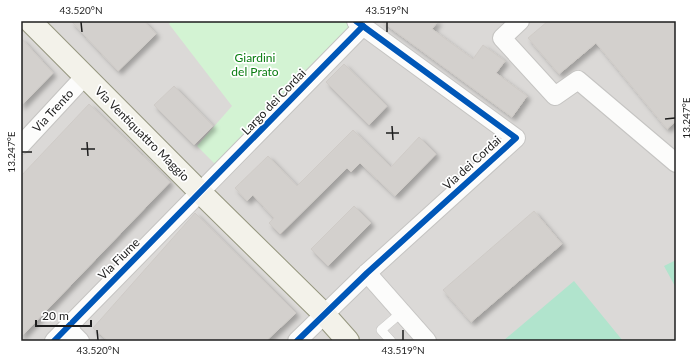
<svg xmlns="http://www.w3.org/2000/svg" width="697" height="362" font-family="Lato,sans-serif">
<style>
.residential{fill:#dbd9d7}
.park{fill:#d3f3d3}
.pitch{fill:#b1e4cd}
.building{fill:#d3d0cd;stroke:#cfcbc7;filter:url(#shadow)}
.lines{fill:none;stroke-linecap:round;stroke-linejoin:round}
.lane-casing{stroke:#c5c4c2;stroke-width:10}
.street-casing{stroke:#c5c4c2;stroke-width:20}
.secondary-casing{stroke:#95967e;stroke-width:24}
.lane{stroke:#fcfcfb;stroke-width:9}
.street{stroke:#fcfcfb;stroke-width:18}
.secondary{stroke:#f3f2ea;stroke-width:22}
.cycleway-casing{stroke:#fff;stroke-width:8}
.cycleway{stroke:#0057b8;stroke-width:6}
.ticks{fill:none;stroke:#1e1e1e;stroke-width:1.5}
.labels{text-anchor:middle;stroke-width:3.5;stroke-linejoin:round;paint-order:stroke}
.park-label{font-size:12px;fill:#0a7d12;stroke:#fff}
.street-label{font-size:12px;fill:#1e1e1e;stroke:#fff}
.neatline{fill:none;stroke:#1e1e1e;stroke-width:1.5}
.ticks-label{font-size:10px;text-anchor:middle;fill:#1e1e1e}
</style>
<defs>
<filter id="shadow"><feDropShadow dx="3.5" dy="3.5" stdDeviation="2" flood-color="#0004"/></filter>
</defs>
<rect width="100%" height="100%" fill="#eceae6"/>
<rect class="residential" x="21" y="21" width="655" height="320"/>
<polygon class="park" points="171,21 346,21 353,27 217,166 197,146 232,106 169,24"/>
<g class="pitch">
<polygon points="676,260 676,288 664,266"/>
<polygon points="574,281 623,341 503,341"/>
</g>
<g class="building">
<polygon points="71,21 144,21 156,34 118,71"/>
<polygon points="381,21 438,21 432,29 473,59 483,45 505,61 496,73 527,96 512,117"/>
<polygon points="548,21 676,21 676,121 667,129 596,43 559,74 528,38"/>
<polygon points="21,38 53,73 21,106"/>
<polygon points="344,64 387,106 369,125 326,82"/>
<polygon points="174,86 213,126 194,145 154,105"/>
<polygon points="89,104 170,182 21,337 21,176"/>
<polygon points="353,130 391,167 419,137 436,154 395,196 360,163 351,172 347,168 280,234 269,223 274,218 253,195 247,201 235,188 268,156 297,186"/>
<polygon points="354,206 371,223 328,266 311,249"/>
<polygon points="534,211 562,244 471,322 443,290"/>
<polygon points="195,213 296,313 266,341 108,341 93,328"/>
</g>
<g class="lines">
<g class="lane-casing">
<polyline id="lane" points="391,341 381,330 402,312"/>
</g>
<g class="street-casing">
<g id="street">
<polyline points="520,21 502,38 555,96 578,80 676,163"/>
<polyline points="21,145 85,76"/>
<polyline points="367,273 427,341"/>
<polyline points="67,328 80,341"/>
<polyline points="54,341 363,26"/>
<polyline points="297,341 367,273 516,138 356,21"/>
</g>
</g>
<g class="secondary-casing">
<polyline id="secondary" points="30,21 200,192 324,314 348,341"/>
</g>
<use href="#lane" class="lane"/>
<use href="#street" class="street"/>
<use href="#secondary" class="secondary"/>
<g class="cycleway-casing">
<g id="cycleway">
<polyline points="54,341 363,26"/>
<polyline points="297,341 367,273 516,138 356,21"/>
</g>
</g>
<use href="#cycleway" class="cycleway"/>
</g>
<path class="ticks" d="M81,22l1,10M387,22v10M665,119l10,-1M392,126l1,14M386,133h13M87,142l1,14M81,149h14M22,152h10M97,330l1,10M403,330v10"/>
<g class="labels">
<g class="park-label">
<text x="255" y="62">Giardini<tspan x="255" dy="14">del Prato</tspan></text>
</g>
<g class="street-label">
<text transform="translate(274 102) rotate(-46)" y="4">Largo dei Cordai</text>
<text transform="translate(53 111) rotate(-47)" y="4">Via Trento</text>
<text transform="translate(142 134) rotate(45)" y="4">Via Ventiquattro Maggio</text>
<text transform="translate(472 163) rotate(-42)" y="4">Via dei Cordai</text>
<text transform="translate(119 259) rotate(-45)" y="4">Via Fiume</text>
</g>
</g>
<rect width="697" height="362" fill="none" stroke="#ffffff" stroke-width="44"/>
<path d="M36 320v6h55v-6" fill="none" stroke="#1e1e1e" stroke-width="2"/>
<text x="42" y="320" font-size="12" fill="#1e1e1e" stroke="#ffffff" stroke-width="3" paint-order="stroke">20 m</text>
<rect x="22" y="22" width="653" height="318" class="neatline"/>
<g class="ticks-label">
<text x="81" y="14">43.520°N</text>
<text x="387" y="14">43.519°N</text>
<text transform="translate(686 118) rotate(-90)" y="4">13.247°E</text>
<text transform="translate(11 152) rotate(-90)" y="4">13.247°E</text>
<text x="98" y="354">43.520°N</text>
<text x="403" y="354">43.519°N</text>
</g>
</svg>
